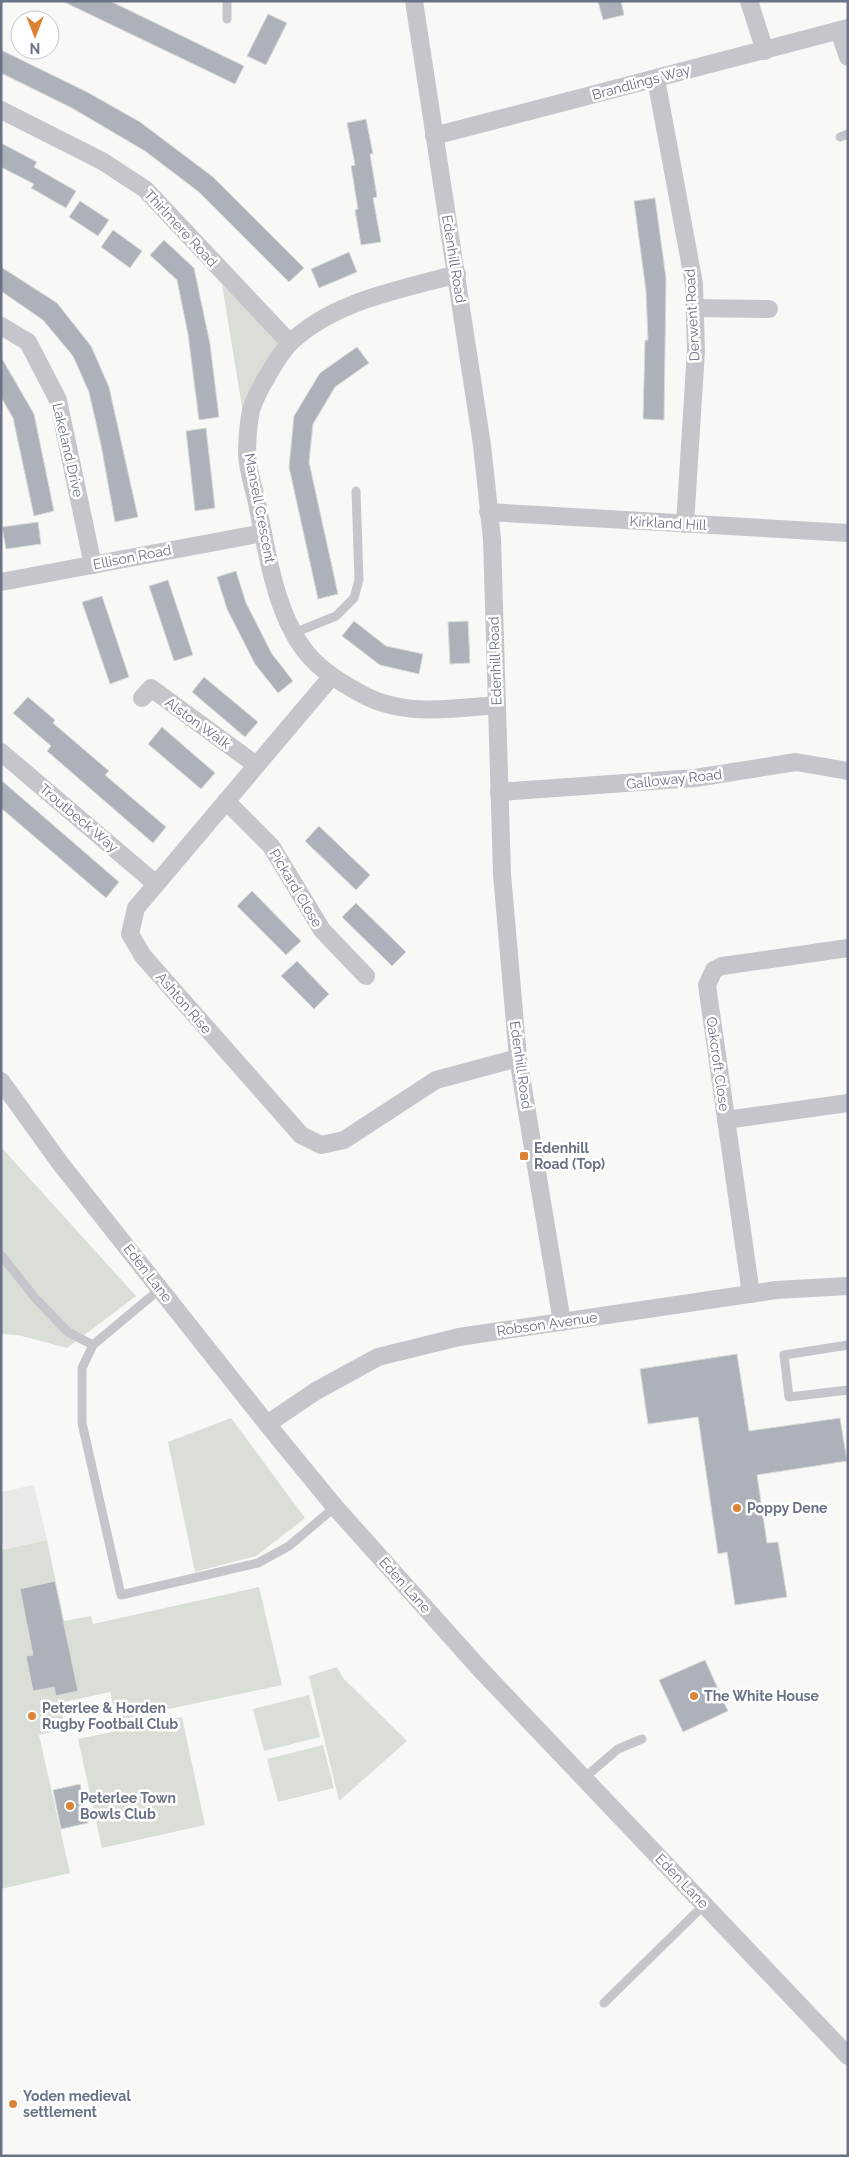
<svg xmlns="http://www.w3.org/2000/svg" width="849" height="2157" font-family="Raleway,sans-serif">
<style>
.built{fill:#e9e9e9}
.green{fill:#d9dfd7}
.building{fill:#adb2ba;stroke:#dadad8}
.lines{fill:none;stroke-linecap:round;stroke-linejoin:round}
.service{stroke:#c4c6cb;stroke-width:9}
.minor{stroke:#c4c6cb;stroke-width:18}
.poi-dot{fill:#da8334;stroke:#fff;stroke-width:2}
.labels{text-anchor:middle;stroke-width:5;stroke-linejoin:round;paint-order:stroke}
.street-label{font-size:14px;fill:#697286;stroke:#fff}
.poi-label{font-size:14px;font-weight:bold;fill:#697286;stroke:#fff;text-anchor:start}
</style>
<rect width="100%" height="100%" fill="#f8f8f6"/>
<polygon class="built" points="34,1485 47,1540 4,1549 1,1539 1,1492"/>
<g class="green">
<polygon points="222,285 279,338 277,349 243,413"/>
<polygon points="1,1147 136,1296 67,1348 18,1335 1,1334"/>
<polygon points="231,1418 305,1518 256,1556 195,1572 168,1442"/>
<polygon points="47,1540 64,1621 91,1616 93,1624 259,1587 282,1685 117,1720 110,1692 60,1703 65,1729 39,1735 70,1873 1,1889 1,1550"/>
<polygon points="337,1667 343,1678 407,1741 339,1801 309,1676"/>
<polygon points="309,1695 320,1737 264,1751 253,1709"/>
<polygon points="182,1717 205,1825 102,1848 78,1739"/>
<polygon points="323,1745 334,1788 278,1802 267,1759"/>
</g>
<g class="building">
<polygon points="62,1 110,1 244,66 235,84"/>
<polygon points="598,1 621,1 624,15 603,20"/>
<polygon points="268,14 287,23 266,65 247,56"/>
<polygon points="1,50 87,92 140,122 213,177 304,268 289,282 199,192 145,151 72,108 1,73"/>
<polygon points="366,119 373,154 370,154 377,197 373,198 381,242 361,245 355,210 358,209 351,166 355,165 347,123"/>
<polygon points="1,143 37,162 34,167 76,191 66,208 31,188 34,184 1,167"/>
<polygon points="655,198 666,278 664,420 643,419 645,340 648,340 646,291 634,201"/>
<polygon points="80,201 109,220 98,236 69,217"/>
<polygon points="113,230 142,251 130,268 101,247"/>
<polygon points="164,240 194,268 210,344 219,417 199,420 188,334 177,280 150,255"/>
<polygon points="349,252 357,272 319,288 311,269"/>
<polygon points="1,267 57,303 91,346 109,387 138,517 115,522 101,445 89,392 73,356 43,320 1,291"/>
<polygon points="357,347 369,363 335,387 313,424 309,462 338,594 318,599 289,467 294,416 320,373"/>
<polygon points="1,357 34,414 54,511 34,516 13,418 1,397"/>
<polygon points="206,428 215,508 195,511 186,431"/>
<polygon points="38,522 41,544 6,549 2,527"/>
<polygon points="236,571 246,603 272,654 293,681 278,693 255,664 227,609 217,577"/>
<polygon points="168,580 193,655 174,661 149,586"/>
<polygon points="102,596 129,677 110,684 82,602"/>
<polygon points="354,621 386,646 423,654 419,674 380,665 342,636"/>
<polygon points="468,621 470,663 450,664 448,622"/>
<polygon points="204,677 258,722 245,737 192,692"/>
<polygon points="28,697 55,720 53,723 109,771 105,775 166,827 153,843 47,751 51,746 13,713"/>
<polygon points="162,727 215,773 201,789 148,744"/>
<polygon points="1,780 119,882 106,898 1,808"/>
<polygon points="319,826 370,875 356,890 305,841"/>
<polygon points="252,891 301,941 286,955 237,906"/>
<polygon points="356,903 406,952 392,966 342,917"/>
<polygon points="297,961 329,994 314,1009 281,976"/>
<polygon points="737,1354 749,1431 840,1418 847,1461 757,1475 767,1543 778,1542 787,1597 735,1605 727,1552 718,1554 698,1417 648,1424 640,1369"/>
<polygon points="55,1581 78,1691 56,1696 54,1687 33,1691 26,1656 33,1655 20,1589"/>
<polygon points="705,1660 728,1711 683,1732 659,1680"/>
<polygon points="80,1784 88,1823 61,1829 53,1790"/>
</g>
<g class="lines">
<g class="service">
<polyline points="227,19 227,1"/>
<polyline points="840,137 848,134"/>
<polyline points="294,633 336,616 354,598 359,580 356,491"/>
<polyline points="1,1255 36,1299 68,1332 93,1345"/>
<polyline points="160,1289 93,1345 82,1368 82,1423 121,1595 258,1563 289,1546 335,1507"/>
<polyline points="848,1345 784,1355 789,1397 848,1390"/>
<polyline points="584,1778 618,1749 642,1739"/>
<polyline points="604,2003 704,1905"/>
</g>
<g class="minor">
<polyline points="414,1 482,445 492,539 502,874 518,1058 562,1322"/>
<polyline points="749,1 765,51"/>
<polyline points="839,31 848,57"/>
<polyline points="656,79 694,284 696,351 685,524"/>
<polyline points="1,110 102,161 145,189 290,343"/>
<polyline points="434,136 848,28"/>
<path d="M457,274c-56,16 -122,26 -166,68 -12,12 -35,51 -40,68 -2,11 -4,33 -4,45 1,16 7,33 10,48 10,49 19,117 54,155 13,14 32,26 49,35 41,24 91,16 136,12"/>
<polyline points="695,308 769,309"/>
<polyline points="1,326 28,342 58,400 93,565"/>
<polyline points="488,512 848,533"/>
<polyline points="1,582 263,533"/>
<polyline points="332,676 136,908 130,934 143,956 301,1135 321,1145 344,1140 436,1080 518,1058"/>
<polyline points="142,698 151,688 256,765"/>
<polyline points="1,752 156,884"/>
<polyline points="499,792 695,778 796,762 848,771"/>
<polyline points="226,801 271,846 322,930 366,976"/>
<polyline points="1,1081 60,1163 267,1424 335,1507 480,1669 848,2056"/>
<polyline points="726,1120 848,1103"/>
<polyline points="751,1294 707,985 714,970 722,966 848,948"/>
<polyline points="267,1424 316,1391 378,1357 459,1337 776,1290 848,1286"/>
</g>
</g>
<g class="poi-dot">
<rect x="519" y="1151" width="10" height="10" rx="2.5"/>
<circle cx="737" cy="1508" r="5"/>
<circle cx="694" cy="1696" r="5"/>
<circle cx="32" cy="1716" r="5"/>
<circle cx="70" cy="1806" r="5"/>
<circle cx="13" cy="2104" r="5"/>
</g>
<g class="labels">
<g class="street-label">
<text transform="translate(641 82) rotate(-15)" y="5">Brandlings Way</text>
<text transform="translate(181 228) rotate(47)" y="5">Thirlmere Road</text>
<text transform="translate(454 259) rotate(81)" y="5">Edenhill Road</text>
<text transform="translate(692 315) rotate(-93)" y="5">Derwent Road</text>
<text transform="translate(68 450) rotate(77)" y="5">Lakeland Drive</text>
<text transform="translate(260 508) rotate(79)" y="5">Mansell Crescent</text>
<text transform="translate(668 523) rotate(3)" y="5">Kirkland Hill</text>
<text transform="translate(132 557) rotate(-11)" y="5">Ellison Road</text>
<text transform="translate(495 661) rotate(-92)" y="5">Edenhill Road</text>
<text transform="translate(198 723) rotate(36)" y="5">Alston Walk</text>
<text transform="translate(674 779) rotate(-6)" y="5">Galloway Road</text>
<text transform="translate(79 818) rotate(40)" y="5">Troutbeck Way</text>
<text transform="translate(296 888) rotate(59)" y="5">Pickard Close</text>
<text transform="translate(184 1003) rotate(49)" y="5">Ashton Rise</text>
<text transform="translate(718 1064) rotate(82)" y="5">Oakcroft Close</text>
<text transform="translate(521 1065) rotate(82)" y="5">Edenhill Road</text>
<text transform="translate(148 1273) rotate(52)" y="5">Eden Lane</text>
<text transform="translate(547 1324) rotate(-8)" y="5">Robson Avenue</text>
<text transform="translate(405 1585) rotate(48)" y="5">Eden Lane</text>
<text transform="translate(682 1881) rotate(46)" y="5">Eden Lane</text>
</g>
<g class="poi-label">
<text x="534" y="1153">Edenhill<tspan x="534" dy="16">Road (Top)</tspan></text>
<text x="747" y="1513">Poppy Dene</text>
<text x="704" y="1701">The White House</text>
<text x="42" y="1713">Peterlee &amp; Horden<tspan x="42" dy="16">Rugby Football Club</tspan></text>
<text x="80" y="1803">Peterlee Town<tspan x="80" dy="16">Bowls Club</tspan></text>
<text x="23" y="2101">Yoden medieval<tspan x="23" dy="16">settlement</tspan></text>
</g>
</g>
<rect width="849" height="2157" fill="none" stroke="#697286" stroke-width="5"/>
<g transform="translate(35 35) rotate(180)"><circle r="24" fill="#ffffff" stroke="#c3c7cf"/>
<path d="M0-4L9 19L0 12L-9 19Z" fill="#da8334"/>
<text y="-8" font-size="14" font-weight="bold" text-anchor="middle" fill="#697286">N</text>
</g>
</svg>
